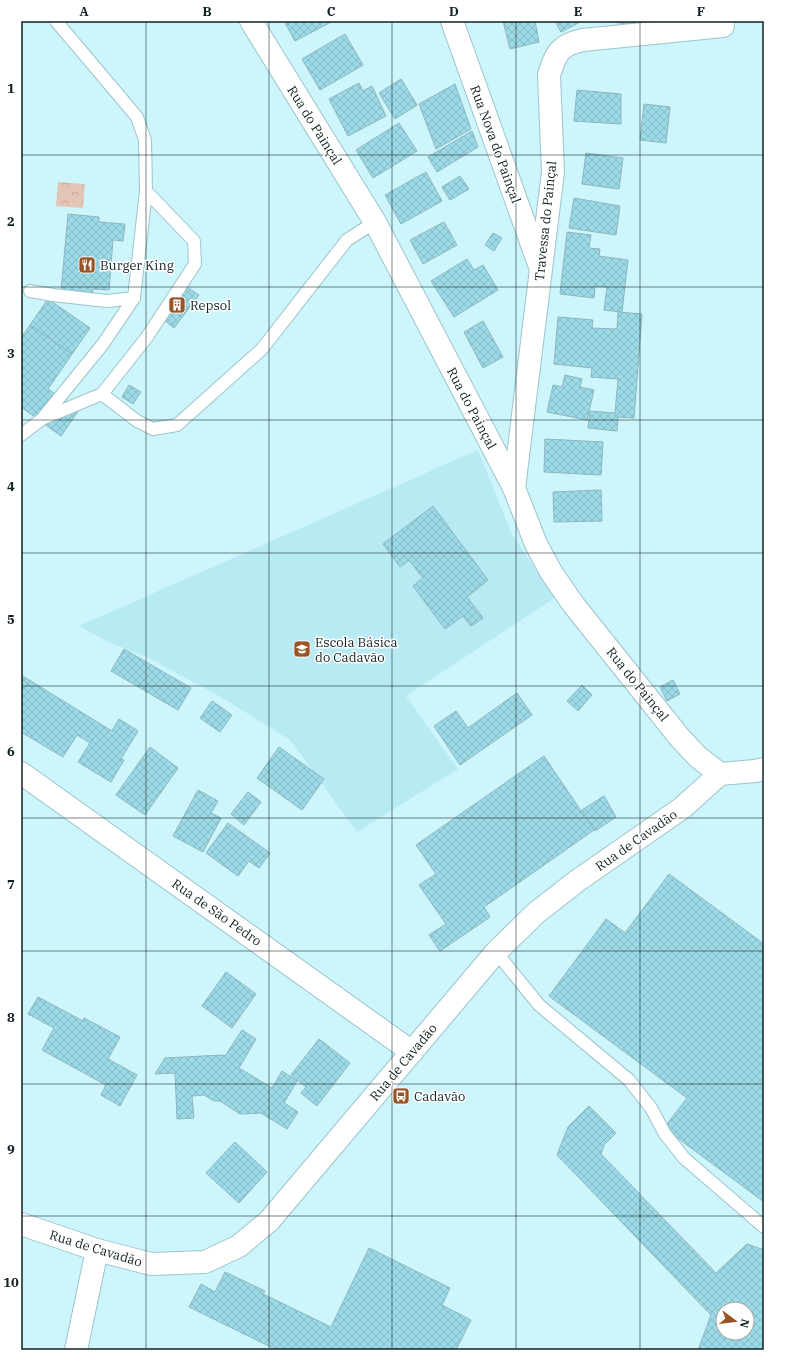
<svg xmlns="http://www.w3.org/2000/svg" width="785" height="1371" font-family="'IBM Plex Serif',serif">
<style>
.built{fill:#b8eaf4}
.park{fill:url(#park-crowns)}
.building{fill:url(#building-cross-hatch);stroke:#8eb5bd;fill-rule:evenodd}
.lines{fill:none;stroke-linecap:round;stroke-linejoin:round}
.lane-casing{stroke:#9cc4cb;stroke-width:14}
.street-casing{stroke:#9cc4cb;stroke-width:24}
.secondary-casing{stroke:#9cc4cb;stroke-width:24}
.lane{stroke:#fff;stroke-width:12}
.street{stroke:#fff;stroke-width:22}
.secondary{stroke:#fff;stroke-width:22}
.grid{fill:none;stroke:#112123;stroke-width:1;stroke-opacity:0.55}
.labels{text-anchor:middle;stroke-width:3;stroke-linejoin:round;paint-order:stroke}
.street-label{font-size:13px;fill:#112123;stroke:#fff}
.poi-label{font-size:13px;fill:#112123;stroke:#fff;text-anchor:start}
.neatline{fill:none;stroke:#112123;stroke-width:1.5}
.grid-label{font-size:13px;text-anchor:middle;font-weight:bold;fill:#112123}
</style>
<defs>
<pattern id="park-crowns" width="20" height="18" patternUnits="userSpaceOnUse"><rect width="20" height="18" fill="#e3c5b5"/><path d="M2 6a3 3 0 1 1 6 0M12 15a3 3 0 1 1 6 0" fill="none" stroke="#c2a99b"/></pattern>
<pattern id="building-cross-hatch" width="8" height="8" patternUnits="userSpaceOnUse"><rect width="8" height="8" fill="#9bdae6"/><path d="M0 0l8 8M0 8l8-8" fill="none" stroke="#84bbc5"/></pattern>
</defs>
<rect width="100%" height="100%" fill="#ccf5fc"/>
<polygon class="built" points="478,450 512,535 556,597 406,696 458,769 357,832 290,740 221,697 147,657 106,641 79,626"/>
<polygon class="park" points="58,182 85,184 83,208 56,206"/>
<g class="building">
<polygon points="284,21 331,21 331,22 295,41"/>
<polygon points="503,21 535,21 539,42 510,49"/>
<polygon points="555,21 582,21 561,32"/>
<polygon points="603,21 636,21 636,25"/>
<polygon points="345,34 363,65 320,90 302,59"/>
<polygon points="401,79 417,105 395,119 379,93"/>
<polygon points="359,83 363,91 372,86 386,116 348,136 329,99"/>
<polygon points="455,84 471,129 436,149 419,104"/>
<polygon points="577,90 621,94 621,124 574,121"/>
<polygon points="644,104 670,107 666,143 640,140"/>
<polygon points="399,123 417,151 373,178 356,150"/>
<polygon points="472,131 478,147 437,172 428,157"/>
<polygon points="586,153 623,158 619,189 582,184"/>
<polygon points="426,172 442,201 401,224 385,195"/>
<polygon points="460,176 469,189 450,200 442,187"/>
<polygon points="574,198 620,206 616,235 569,228"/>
<polygon points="68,214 99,217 99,222 125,224 123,241 113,240 109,290 93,289 92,294 61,291"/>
<polygon points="444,222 457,245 423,264 410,240"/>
<polygon points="567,232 591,235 589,248 600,249 599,256 628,260 622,312 604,310 607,287 595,286 594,298 560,294"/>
<polygon points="493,233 502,238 494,251 485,245"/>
<polygon points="467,259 474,270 483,265 498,290 454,317 431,281"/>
<polygon points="179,282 199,295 174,328 156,314"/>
<polygon points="48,299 90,328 72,354 30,325"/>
<polygon points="618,312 642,314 634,418 618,417 617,431 588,428 590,411 615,413 618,379 591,377 592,368 554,364 558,317 593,320 592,328 617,329"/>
<polygon points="483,321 503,357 483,368 464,332"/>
<polygon points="30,325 72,354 48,389 79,410 61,436 21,407 21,338"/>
<polygon points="565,375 582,379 580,387 594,390 587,420 547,412 553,385 562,387"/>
<polygon points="129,385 141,392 133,404 122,397"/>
<polygon points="545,439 603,442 601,475 544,472"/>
<polygon points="601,490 602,521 554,522 553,492"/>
<polygon points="433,506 488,580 467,597 483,618 471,626 463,616 445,629 413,586 423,578 409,560 400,567 383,544"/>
<polygon points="124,649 191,688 178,710 111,671"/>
<polygon points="21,675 112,731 119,719 138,731 121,759 124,760 111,782 78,762 90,743 77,735 63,757 21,732"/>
<polygon points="673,680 680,694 667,701 660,687"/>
<polygon points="582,685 592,695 578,711 567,701"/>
<polygon points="517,693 532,715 460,765 434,726 456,711 468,728"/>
<polygon points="212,701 232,715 220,732 200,718"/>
<polygon points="150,747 178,768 145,815 116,795"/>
<polygon points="279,747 324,779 302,810 257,778"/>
<polygon points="544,756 594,830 484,907 490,917 440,951 429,935 446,924 419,885 436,874 416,845"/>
<polygon points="198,790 218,801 211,813 221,818 203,852 173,836"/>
<polygon points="248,792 261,802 244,825 231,814"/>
<polygon points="604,796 616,817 595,831 582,810"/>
<polygon points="228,823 270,853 259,868 249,861 238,876 206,853"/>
<polygon points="669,874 764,944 764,1202 664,1128 687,1098 549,996 606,919 625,933"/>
<polygon points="226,972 256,994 232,1028 202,1006"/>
<polygon points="38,997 83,1021 84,1018 120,1037 108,1059 137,1075 120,1106 101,1095 106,1085 42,1050 54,1028 28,1014"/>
<polygon points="242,1030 256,1039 239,1068 272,1088 282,1071 297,1081 284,1103 298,1112 287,1129 261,1113 240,1114 220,1101 214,1101 204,1095 192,1096 194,1118 177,1119 175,1073 155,1074 165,1058 223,1055 225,1056"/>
<polygon points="319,1039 350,1063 317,1106 301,1093 306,1087 291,1075"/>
<path d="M589,1106l27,27 -12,12 -3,9 115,119 31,-29 17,6v100h-66l13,-35 -154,-160 11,-28zM723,1309h24v24h-24z"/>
<polygon points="235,1142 267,1172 239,1203 206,1173"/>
<polygon points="369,1248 450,1288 442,1305 471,1320 456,1350 277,1350 189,1307 201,1284 215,1292 225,1272 265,1291 263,1294 331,1327"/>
</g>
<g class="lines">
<g class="lane-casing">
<g id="lane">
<polyline points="30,291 53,295 107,301 134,298"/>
<polyline points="102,394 137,421 153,429 177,425 262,349 347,240 375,222"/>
<polyline points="44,418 102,394 147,337 195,264 194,241 146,191"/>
<polyline points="21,435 42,419 103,344 134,298 146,191 145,140 137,117 56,21"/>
<polyline points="496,952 539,1005 629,1080 651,1108 665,1134 684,1158 764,1227"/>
</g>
</g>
<g class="street-casing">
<g id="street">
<polyline points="251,21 375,222 514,488 536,544 551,572 573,604 680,738 698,757 720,774"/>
<polyline points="452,21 539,264"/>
<path d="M514,488l39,-316 -4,-97c7,-22 10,-30 34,-35l140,-14"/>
<polyline points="21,773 412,1052"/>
<polyline points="76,1350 97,1250"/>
</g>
</g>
<g class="secondary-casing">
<polyline id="secondary" points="21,1224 97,1250 151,1264 205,1262 239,1246 269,1221 496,952 536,913 577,881 682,808 720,774 755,771 764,769"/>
</g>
<use href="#lane" class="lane"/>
<use href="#street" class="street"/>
<use href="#secondary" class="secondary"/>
</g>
<path class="grid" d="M146,21v1329M269,21v1329M392,21v1329M516,21v1329M640,21v1329M21,155h743M21,287h743M21,420h743M21,553h743M21,686h743M21,818h743M21,951h743M21,1084h743M21,1216h743"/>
<defs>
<g id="restaurant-square" transform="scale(0.9)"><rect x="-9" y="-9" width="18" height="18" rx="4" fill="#985426" stroke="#fff"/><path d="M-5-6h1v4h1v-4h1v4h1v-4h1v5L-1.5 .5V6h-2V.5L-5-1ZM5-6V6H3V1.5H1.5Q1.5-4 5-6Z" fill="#fff"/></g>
<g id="building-square" transform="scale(0.9)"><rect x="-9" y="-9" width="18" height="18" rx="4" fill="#985426" stroke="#fff"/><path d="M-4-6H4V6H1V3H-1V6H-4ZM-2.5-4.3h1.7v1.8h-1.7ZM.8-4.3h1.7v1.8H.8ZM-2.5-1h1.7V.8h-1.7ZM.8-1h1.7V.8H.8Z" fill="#fff"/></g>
<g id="school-square" transform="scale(0.9)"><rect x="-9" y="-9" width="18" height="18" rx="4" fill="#985426" stroke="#fff"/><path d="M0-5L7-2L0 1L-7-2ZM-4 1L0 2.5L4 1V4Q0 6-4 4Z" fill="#fff"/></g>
<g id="bus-square" transform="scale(0.9)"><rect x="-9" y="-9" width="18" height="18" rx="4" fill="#985426" stroke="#fff"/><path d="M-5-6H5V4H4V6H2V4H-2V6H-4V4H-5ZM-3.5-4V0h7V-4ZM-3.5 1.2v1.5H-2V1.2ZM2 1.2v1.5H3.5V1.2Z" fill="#fff"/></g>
</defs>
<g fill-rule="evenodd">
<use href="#restaurant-square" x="87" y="265"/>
<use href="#building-square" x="177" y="305"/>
<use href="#school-square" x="302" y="649"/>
<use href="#bus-square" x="401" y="1096"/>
</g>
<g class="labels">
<g class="street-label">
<text transform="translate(315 125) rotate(58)" y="5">Rua do Painçal</text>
<text transform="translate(496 144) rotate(70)" y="5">Rua Nova do Painçal</text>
<text transform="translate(545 221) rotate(-84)" y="5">Travessa do Painçal</text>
<text transform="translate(472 408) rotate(62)" y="5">Rua do Painçal</text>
<text transform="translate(638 684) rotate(51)" y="5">Rua do Painçal</text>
<text transform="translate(636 840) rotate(-35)" y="5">Rua de Cavadão</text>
<text transform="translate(217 912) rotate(35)" y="5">Rua de São Pedro</text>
<text transform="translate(403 1062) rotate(-50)" y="5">Rua de Cavadão</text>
<text transform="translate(96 1248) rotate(17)" y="5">Rua de Cavadão</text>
</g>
<g class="poi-label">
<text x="100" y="270">Burger King</text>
<text x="190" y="310">Repsol</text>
<text x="315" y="647">Escola Básica<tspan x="315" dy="15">do Cadavão</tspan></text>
<text x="414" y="1101">Cadavão</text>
</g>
</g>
<rect width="785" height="1371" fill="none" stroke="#ffffff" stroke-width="44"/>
<g transform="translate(735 1321) rotate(105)"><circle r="19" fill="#ffffff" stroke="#a0a6a7"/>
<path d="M0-3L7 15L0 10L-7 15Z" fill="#985426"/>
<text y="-6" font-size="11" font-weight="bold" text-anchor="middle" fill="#112123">N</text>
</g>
<rect x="22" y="22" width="741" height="1327" class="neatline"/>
<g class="grid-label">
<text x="84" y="16">A</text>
<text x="207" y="16">B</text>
<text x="331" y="16">C</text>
<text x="454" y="16">D</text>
<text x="578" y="16">E</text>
<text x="701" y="16">F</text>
<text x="11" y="93">1</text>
<text x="11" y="226">2</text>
<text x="11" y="358">3</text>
<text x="11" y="491">4</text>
<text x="11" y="624">5</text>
<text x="11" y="756">6</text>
<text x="11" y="889">7</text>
<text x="11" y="1022">8</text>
<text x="11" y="1154">9</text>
<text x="11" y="1287">10</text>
</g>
</svg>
